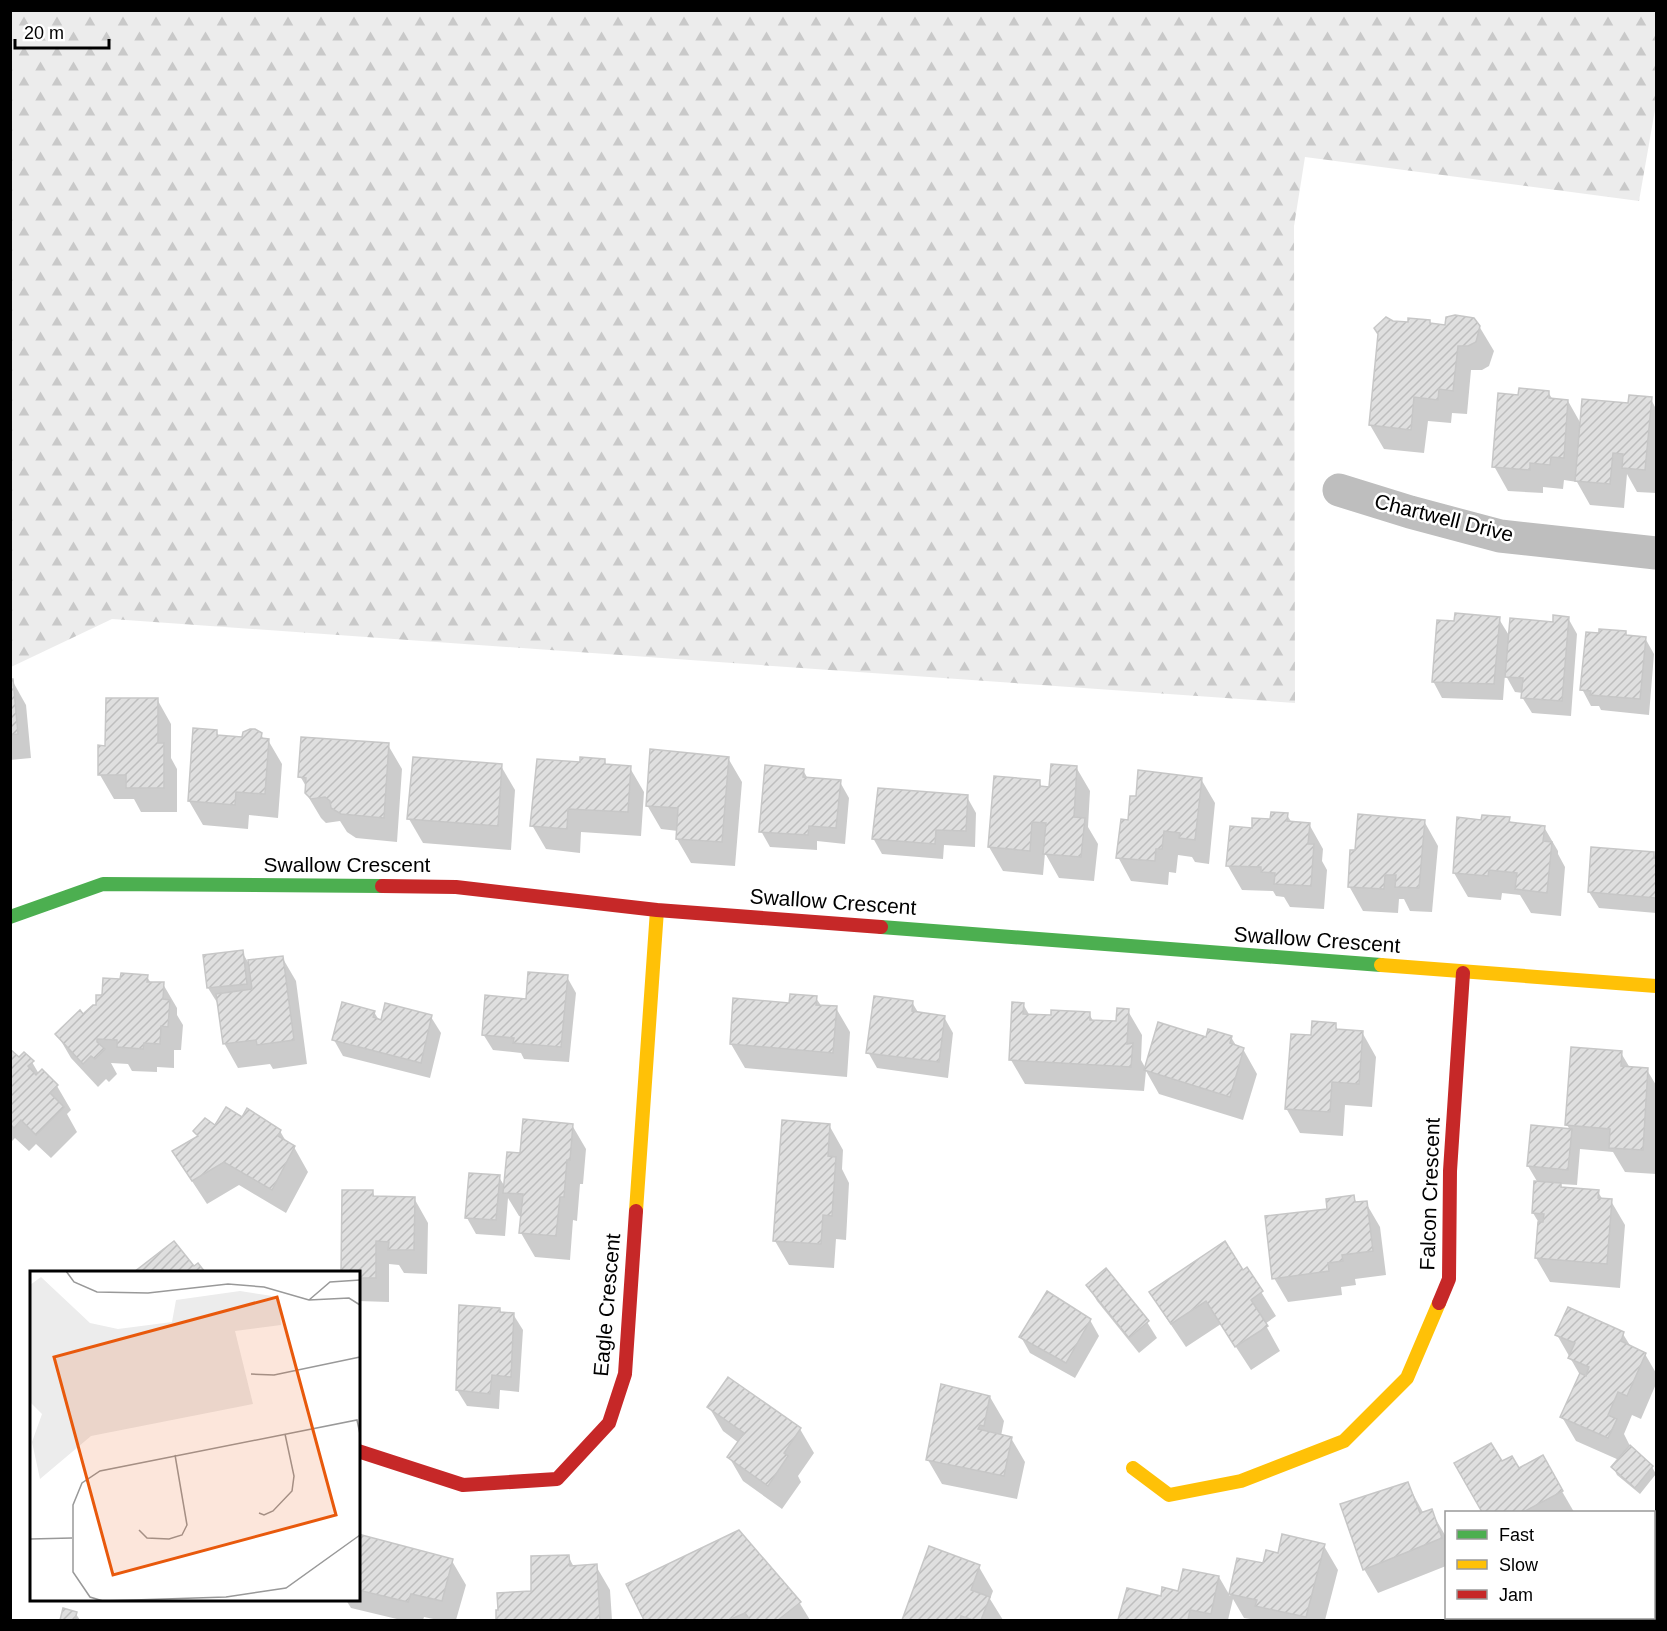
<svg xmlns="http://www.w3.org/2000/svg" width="1667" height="1631" font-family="Helvetica,sans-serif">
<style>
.forest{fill:url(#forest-firs)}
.shadow{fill:#0003}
.building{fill:url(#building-hatch);stroke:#c7c7c7;stroke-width:1.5}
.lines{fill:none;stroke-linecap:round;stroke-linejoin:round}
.street{stroke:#bebebe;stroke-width:33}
.fast{stroke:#4caf50;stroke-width:14}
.slow{stroke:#ffc107;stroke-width:14}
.jam{stroke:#c62828;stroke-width:14}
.labels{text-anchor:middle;stroke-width:5;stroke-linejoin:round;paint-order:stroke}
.street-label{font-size:21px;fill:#000;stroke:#fff}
.inset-road{fill:none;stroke:#999;stroke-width:1.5}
.view{fill:#e8590c;fill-opacity:0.15;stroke:#e8590c;stroke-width:3}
.inset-edge{fill:none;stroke:#000;stroke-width:3}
</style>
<defs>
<pattern id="forest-firs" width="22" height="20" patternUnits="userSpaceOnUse" patternTransform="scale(1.5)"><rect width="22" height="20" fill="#ececec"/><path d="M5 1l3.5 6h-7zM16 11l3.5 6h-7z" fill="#c9c9c9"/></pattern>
<pattern id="building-hatch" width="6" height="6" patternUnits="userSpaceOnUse" patternTransform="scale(1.5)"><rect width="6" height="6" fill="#dfdfdf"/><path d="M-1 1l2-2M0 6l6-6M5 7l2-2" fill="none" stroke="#bebebe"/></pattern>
</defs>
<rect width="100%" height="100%" fill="#fff"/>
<polygon class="forest" points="11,10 1656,11 1656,104 1639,201 1305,157 1294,226 1295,703 112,619 11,667"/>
<g class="shadow">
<polygon points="1393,323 1479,326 1494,351 1489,366 1482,370 1471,370 1467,414 1452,413 1451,423 1428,421 1424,453 1384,449 1370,425"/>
<polygon points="1548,392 1553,400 1568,401 1581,424 1629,404 1651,399 1656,409 1656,493 1637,492 1627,474 1624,508 1590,505 1577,482 1564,480 1563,489 1543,487 1543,493 1508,491 1494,466 1520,396"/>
<polygon points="1568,618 1577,634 1571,716 1532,713 1522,697 1523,693 1515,692 1505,674 1503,700 1442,698 1433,681 1456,623 1499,619 1510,637"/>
<polygon points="1625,633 1627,637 1645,638 1654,654 1649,715 1601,710 1599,706 1591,706 1582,689"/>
<polygon points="10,680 12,680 26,705 31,758 10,760"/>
<polygon points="157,699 171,724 171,758 177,769 177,812 141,812 134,799 114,799 100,775 107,747"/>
<polygon points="216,731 219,737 243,738 261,734 264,740 268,740 282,764 278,818 249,815 248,829 203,825 189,801"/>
<polygon points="388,745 402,769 397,842 356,838 347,832 340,821 326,823 321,818 306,793 307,788 300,776"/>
<polygon points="728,758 742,782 735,866 691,863 677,839 678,831 661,829 647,805"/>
<polygon points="604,760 607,766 630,768 644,792 641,836 581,832 580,853 546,849 532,825 581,764"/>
<polygon points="501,766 515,790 511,850 423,843 409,819"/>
<polygon points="1076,767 1090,791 1088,827 1098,844 1094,881 1059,878 1045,853 1043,875 1003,871 989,847 1039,782 1042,787 1051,788"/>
<polygon points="803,770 808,779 840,782 849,798 845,844 817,841 817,850 770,847 761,831"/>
<polygon points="1201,779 1215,803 1209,864 1195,862 1192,857 1178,855 1176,873 1169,872 1168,885 1131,881 1118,857 1129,821"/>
<polygon points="967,797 976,813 975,847 944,845 943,859 882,854 873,838"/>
<polygon points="1287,815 1292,823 1309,824 1323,849 1322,861 1327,870 1324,909 1290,907 1284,897 1276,896 1273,891 1242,890 1228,866 1254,829"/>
<polygon points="1509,819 1512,824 1544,827 1558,851 1558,854 1565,867 1561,916 1531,913 1520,895 1502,893 1501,900 1468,897 1454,873 1483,821"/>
<polygon points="1424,821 1438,846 1432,912 1410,911 1404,899 1399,899 1398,913 1363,911 1349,886"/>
<polygon points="1593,848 1654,854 1656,859 1656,913 1599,908 1589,892"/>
<polygon points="242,952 251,967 282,957 296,981 307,1064 273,1069 270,1064 238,1068 224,1043 218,1004 208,988"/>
<polygon points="147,977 151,983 163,984 177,1008 177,1015 183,1025 181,1050 174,1050 174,1068 157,1067 157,1072 132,1071 128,1064 111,1063 117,1074 109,1082 106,1079 98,1087 71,1058 57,1034 97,1007 103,997 122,981"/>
<polygon points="567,977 576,993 569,1062 524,1059 521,1053 493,1050 483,1034 527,1000"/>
<polygon points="816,998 822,1007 836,1008 850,1032 847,1077 745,1068 731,1044 735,999 790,1004"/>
<polygon points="912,1002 919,1014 944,1017 953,1033 948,1078 877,1068 868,1052"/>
<polygon points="1023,1004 1030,1016 1052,1017 1089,1014 1094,1022 1117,1023 1128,1011 1142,1035 1141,1060 1146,1069 1207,1038 1231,1037 1237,1047 1243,1049 1257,1074 1243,1120 1159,1094 1146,1071 1144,1091 1025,1084 1011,1060"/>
<polygon points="374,1012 379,1020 431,1017 441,1033 430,1078 343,1056 334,1040"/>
<polygon points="1335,1025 1338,1030 1362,1032 1376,1057 1372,1107 1345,1105 1343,1136 1300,1133 1286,1108 1313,1037"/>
<polygon points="10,1051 19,1060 32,1062 39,1074 57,1086 71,1110 67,1114 77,1132 51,1158 36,1144 29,1151 15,1138 10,1143"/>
<polygon points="1621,1053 1630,1068 1647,1070 1656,1085 1656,1174 1625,1172 1613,1152 1580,1149 1577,1185 1560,1184 1562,1189 1598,1192 1603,1200 1611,1201 1625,1225 1620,1288 1550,1282 1536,1258 1539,1223 1533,1213 1538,1183 1528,1166 1570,1130 1567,1125"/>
<polygon points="242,1119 280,1131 287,1143 294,1147 308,1172 286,1213 239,1185 207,1204 188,1175 198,1137 195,1131 216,1127"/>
<polygon points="572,1125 586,1149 583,1184 580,1184 577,1221 573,1220 570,1260 535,1257 521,1233 522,1217 519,1216 508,1198 505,1236 476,1234 467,1218 499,1177 505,1187 521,1155"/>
<polygon points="829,1125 843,1150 842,1169 849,1183 846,1240 836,1239 834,1268 789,1265 775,1241"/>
<polygon points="343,1191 372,1191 375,1198 414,1198 428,1223 427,1274 404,1273 399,1265 389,1264 389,1302 358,1301 358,1272 342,1272"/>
<polygon points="1353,1197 1357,1203 1366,1203 1380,1227 1386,1275 1355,1279 1356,1285 1341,1287 1342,1295 1288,1302 1274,1278 1329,1210"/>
<polygon points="173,1243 194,1269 198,1265 203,1272 136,1272"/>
<polygon points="1247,1269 1276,1316 1265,1324 1280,1351 1251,1370 1221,1324 1186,1347 1165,1316 1151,1292 1242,1272"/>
<polygon points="1088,1285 1147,1322 1157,1338 1139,1353 1097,1301"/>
<polygon points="499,1309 502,1313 513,1314 523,1330 519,1392 500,1390 499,1409 467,1406 457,1390"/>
<polygon points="1090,1320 1099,1336 1075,1378 1030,1353 1021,1337"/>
<polygon points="1623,1334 1631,1347 1645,1354 1656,1373 1656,1384 1641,1419 1632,1415 1624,1434 1629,1444 1629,1446 1652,1467 1656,1474 1640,1494 1617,1475 1613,1467 1619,1460 1576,1441 1562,1417 1580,1375 1557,1335"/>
<polygon points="729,1379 800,1429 814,1453 798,1476 801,1482 782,1509 743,1481 729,1457 739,1443 723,1431 709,1407"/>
<polygon points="990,1397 1004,1421 1001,1436 1011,1438 1025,1462 1017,1499 942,1484 928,1460"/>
<polygon points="1456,1463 1501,1463 1556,1481 1574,1512 1483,1512"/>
<polygon points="1407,1483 1424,1514 1431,1511 1445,1535 1446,1566 1378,1593 1364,1569"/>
<polygon points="358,1535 452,1561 466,1585 456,1620 438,1620 424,1617 423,1620 401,1620 351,1608 346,1600 358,1600"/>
<polygon points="1324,1546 1338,1570 1325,1620 1257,1620 1244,1618 1233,1599 1228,1620 1120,1620 1128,1590 1162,1598 1180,1593 1219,1577 1230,1596 1238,1560 1265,1565 1279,1554"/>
<polygon points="930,1548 979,1567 993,1591 990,1599 1003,1620 903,1620"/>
<polygon points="568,1556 574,1567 596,1566 610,1590 612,1620 497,1620 497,1611 533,1593"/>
<polygon points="628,1585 799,1602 810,1620 646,1620"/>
<polygon points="64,1610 76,1614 80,1620 61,1620"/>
</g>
<g class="building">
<polygon points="1455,315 1474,318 1480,326 1476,342 1468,346 1458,346 1453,391 1439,389 1438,400 1414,397 1411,430 1369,425 1378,334 1374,328 1386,317 1393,321 1408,322 1408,318 1430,320 1430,323 1445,325 1446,317"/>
<polygon points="1519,388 1549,391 1549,398 1568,400 1564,458 1551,457 1550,465 1530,463 1530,470 1492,467 1498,393 1518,395"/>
<polygon points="1629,395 1652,397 1645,470 1622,468 1623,454 1613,453 1610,484 1575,481 1582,399 1628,403"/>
<polygon points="1455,613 1500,617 1494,684 1432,682 1437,620 1454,621"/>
<polygon points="1553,615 1569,617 1562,701 1521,698 1523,678 1505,677 1510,618 1553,622"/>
<polygon points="1599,629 1626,631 1626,635 1646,637 1640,699 1590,695 1591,691 1580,690 1586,632 1599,633"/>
<polygon points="10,679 13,679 18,734 10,735"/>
<polygon points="106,698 158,698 158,743 164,743 164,788 126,788 126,775 98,775 98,745 105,746"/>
<polygon points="193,728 217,730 217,735 242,737 243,732 250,729 255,729 262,733 261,738 269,739 265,794 236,792 235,805 188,801"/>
<polygon points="301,737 389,743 384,818 341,814 331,808 330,801 325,797 311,799 305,793 306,778 298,777"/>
<polygon points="650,749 729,757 722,842 676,839 678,808 646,806"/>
<polygon points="413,757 502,764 498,826 407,819"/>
<polygon points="580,757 605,759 605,764 631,766 628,812 568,809 567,829 530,826 537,759 580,762"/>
<polygon points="1051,764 1077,766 1074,817 1085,818 1081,857 1043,854 1046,823 1032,822 1030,851 988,847 994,776 1040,780 1040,786 1049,787"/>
<polygon points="765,765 804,769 803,777 841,780 836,828 809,826 808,835 759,832"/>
<polygon points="1138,770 1202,778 1195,840 1179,838 1180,833 1164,831 1162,849 1156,849 1155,861 1116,858 1121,819 1128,820 1130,796 1136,796"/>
<polygon points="878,788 968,795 966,831 936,830 935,844 872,839"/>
<polygon points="1271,812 1288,813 1287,821 1310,823 1308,844 1314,844 1311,886 1274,884 1275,873 1261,872 1261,867 1226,866 1230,826 1252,828 1252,818 1270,819"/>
<polygon points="1358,814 1425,820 1419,888 1395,887 1396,875 1385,875 1384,889 1348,887 1350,850 1355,850"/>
<polygon points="1482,815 1510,817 1509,822 1545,826 1543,841 1552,842 1547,893 1515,889 1517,873 1489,870 1488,876 1453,873 1457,817 1481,820"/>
<polygon points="1591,847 1654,852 1654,858 1656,858 1656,898 1588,892"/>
<polygon points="243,950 247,984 207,988 203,955"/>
<polygon points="283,956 294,1040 257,1045 256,1040 223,1044 216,994 252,989 248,960"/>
<polygon points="528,972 568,975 561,1047 513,1043 514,1038 482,1035 485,995 526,999"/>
<polygon points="121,973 148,975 147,982 164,982 163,999 170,1000 168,1027 161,1026 160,1044 144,1043 143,1049 117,1047 117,1040 97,1039 97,1042 105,1049 95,1059 91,1056 83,1064 55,1034 80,1010 83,1014 93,1005 96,1005 96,995 102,995 103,978 120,979"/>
<polygon points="790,994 817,996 816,1005 837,1006 833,1053 730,1044 733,998 789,1003"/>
<polygon points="874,996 913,1001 912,1011 945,1016 939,1062 866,1053"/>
<polygon points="342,1002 375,1011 373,1017 381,1020 385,1003 432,1015 421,1063 332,1040"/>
<polygon points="1012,1002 1024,1003 1023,1014 1051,1015 1051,1010 1090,1012 1090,1020 1116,1021 1117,1008 1129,1009 1127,1044 1133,1043 1131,1067 1009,1060"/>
<polygon points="1312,1021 1336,1023 1336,1029 1363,1031 1359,1084 1332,1082 1330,1112 1285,1109 1291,1034 1311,1035"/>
<polygon points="1158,1022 1206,1037 1208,1029 1232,1036 1230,1043 1244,1048 1230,1097 1144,1070"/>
<polygon points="1571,1047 1622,1051 1621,1066 1648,1068 1643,1150 1609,1148 1610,1129 1565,1125"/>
<polygon points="10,1049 19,1057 24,1052 34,1061 28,1066 36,1075 42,1069 58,1085 50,1093 64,1107 36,1135 21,1120 14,1128 10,1124"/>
<polygon points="226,1107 242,1117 247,1108 281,1130 278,1136 295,1146 272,1190 224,1162 192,1181 172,1151 198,1136 193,1131 205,1118 215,1125"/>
<polygon points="523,1119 573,1124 570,1160 567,1160 564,1197 560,1197 556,1236 519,1233 523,1194 503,1193 507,1152 520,1153"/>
<polygon points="782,1120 830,1124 828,1156 836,1157 832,1216 823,1215 821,1244 773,1241"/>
<polygon points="1531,1125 1572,1129 1568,1170 1527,1166"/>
<polygon points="469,1173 500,1175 496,1220 465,1218"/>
<polygon points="1534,1181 1561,1183 1561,1187 1599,1190 1598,1198 1612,1199 1607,1264 1535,1258 1538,1222 1543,1222 1544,1214 1532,1213"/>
<polygon points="342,1190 373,1190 373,1196 415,1197 414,1250 388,1250 389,1242 376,1241 376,1278 358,1278 358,1272 341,1272"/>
<polygon points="1354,1195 1355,1202 1367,1201 1373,1251 1342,1255 1343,1261 1328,1263 1329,1271 1272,1279 1265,1216 1327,1209 1326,1199"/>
<polygon points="174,1241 194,1266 198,1263 205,1272 134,1272"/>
<polygon points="1225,1241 1243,1270 1247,1267 1263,1291 1251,1300 1268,1326 1235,1347 1206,1301 1171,1324 1149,1292"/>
<polygon points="1106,1268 1149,1321 1129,1338 1086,1285"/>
<polygon points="1047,1291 1091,1319 1066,1363 1019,1337"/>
<polygon points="459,1305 500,1308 500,1312 514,1313 511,1377 492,1375 490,1394 456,1390"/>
<polygon points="1568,1307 1624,1332 1621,1341 1646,1353 1627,1396 1618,1392 1608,1415 1617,1419 1608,1438 1560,1417 1580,1373 1586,1376 1589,1367 1568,1358 1575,1343 1555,1335"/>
<polygon points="728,1377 801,1428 784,1453 788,1456 768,1486 727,1457 744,1433 707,1407"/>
<polygon points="941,1384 990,1396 984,1426 980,1425 978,1429 1012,1437 1004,1476 926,1460"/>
<polygon points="1491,1443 1502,1461 1512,1456 1519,1468 1543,1455 1563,1491 1523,1512 1482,1512 1454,1463"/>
<polygon points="1630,1445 1653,1466 1635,1488 1611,1467"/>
<polygon points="1408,1482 1420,1513 1432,1509 1442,1538 1363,1570 1340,1504"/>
<polygon points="739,1530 801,1602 778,1620 750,1620 745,1613 729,1620 644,1620 626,1584"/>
<polygon points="358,1534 453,1559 442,1601 411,1594 408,1602 358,1590"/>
<polygon points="1282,1534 1325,1544 1306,1617 1255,1606 1257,1600 1229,1594 1237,1558 1263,1563 1266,1550 1278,1553"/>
<polygon points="929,1546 980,1565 971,1590 990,1597 981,1620 973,1620 961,1616 960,1620 902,1620"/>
<polygon points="569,1555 570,1566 597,1564 600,1620 496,1620 496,1610 498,1610 497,1593 531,1591 531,1556"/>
<polygon points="1183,1569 1219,1576 1211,1614 1190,1610 1188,1620 1118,1620 1127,1588 1161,1596 1162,1587 1178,1591"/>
<polygon points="63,1608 77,1612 75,1619 81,1620 60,1620"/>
</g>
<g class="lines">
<polyline class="street" points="1339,490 1410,512 1500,536 1656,553"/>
<g class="fast">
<polyline points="10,917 103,884 382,886"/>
<polyline points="881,927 1381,965"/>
</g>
<g class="slow">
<polyline points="1381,965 1656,986"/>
<polyline points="636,1211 657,910"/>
<polyline points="1133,1468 1169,1495 1241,1481 1344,1441 1407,1378 1439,1303"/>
</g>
<g class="jam">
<polyline points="382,886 456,887 657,910 881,927"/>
<polyline points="1439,1303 1449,1279 1450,1171 1463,973"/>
<polyline points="358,1451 463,1485 557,1479 609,1423 625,1374 636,1211"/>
</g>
</g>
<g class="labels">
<g class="street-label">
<text transform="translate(1444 518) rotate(14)" y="7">Chartwell Drive</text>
<text x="347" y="872">Swallow Crescent</text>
<text transform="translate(833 902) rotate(4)" y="7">Swallow Crescent</text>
<text transform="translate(1317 940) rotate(4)" y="7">Swallow Crescent</text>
<text transform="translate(1430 1194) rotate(-88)" y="7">Falcon Crescent</text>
<text transform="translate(607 1305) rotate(-85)" y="7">Eagle Crescent</text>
</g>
</g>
<g transform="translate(30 1271)">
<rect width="330" height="330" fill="#fff"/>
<path d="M11,6l49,46 28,6 54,-7 4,-22 64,-9 39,6 2,28 -46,6 18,73 -162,32 -51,43 -8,-37 10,-28 -12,-12v-117z" fill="#ececec"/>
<path class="inset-road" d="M36,0l8,11 23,10 51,1 80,-9 36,3 45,13 40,-2 11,7M279,29l21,-18 30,-2M221,103l23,1 86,-18M330,163l-3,-14 -257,51 -18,12 -9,22v67l17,25 13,4 123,-4 60,-9 74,-53M229,242l5,2 9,-4 19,-20 2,-15 -9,-42M109,259l8,8 22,1 13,-4 5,-10 -12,-70M0,268l42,-1"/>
<path class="view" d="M247,26l59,218 -223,60 -59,-218z"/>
<rect width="330" height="330" class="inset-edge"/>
</g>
<rect width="1667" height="1631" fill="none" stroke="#000000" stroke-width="24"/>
<rect x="1445" y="1511" width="210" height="108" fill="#ffffff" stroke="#999999" stroke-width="1.5"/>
<rect x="1457" y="1530" width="30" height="9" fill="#4caf50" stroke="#999999" stroke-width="1.5"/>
<text x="1499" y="1541" font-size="18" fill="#000000">Fast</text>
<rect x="1457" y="1560" width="30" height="9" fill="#ffc107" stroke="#999999" stroke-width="1.5"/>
<text x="1499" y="1571" font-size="18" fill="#000000">Slow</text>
<rect x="1457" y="1590" width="30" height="9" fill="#c62828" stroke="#999999" stroke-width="1.5"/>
<text x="1499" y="1601" font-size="18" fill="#000000">Jam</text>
<path d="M15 39v9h94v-9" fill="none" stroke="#000000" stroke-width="3"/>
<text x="24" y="39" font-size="18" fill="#000000" stroke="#ffffff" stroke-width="4.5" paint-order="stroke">20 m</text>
</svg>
